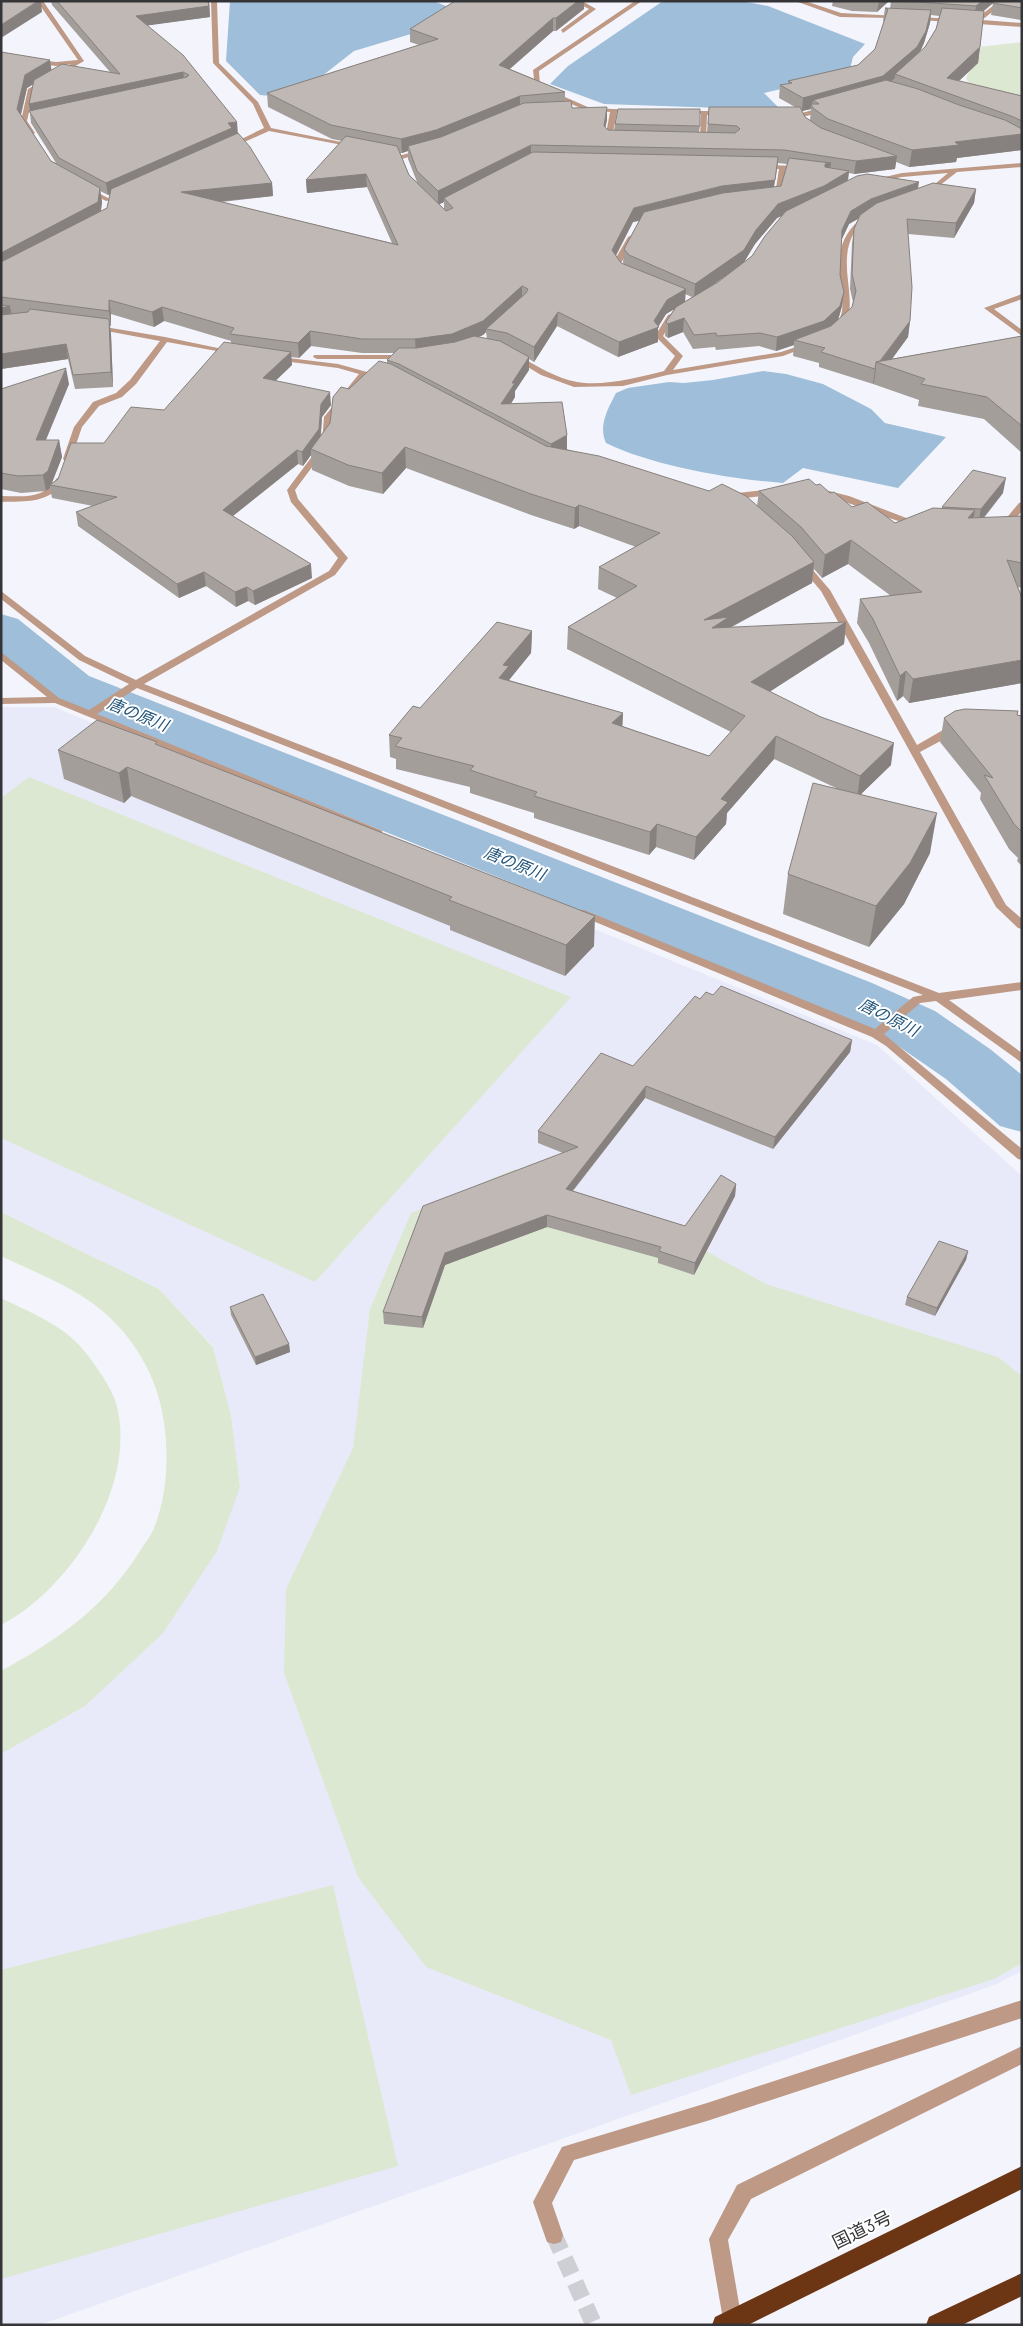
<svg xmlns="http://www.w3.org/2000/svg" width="1023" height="2326" font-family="Barlow,'Noto Sans JP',sans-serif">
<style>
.built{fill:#e8eaf9}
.green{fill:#dde8d2}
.water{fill:#9ebed9}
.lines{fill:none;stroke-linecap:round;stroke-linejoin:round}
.river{fill:#9ebed9;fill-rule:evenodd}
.street-tunnel{stroke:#cecfd5;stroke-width:17;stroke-dasharray:17 9;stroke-linecap:butt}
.street{fill:#bd9986;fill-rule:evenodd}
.highway{fill:#6c3513;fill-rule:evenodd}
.wall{fill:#a49e9b;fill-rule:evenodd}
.shaded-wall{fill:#86817e}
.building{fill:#bfb8b4;stroke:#86817e}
.labels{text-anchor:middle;stroke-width:4;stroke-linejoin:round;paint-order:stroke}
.water-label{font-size:16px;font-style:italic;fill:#215479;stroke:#fff}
.near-street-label{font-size:18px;fill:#353538;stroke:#fff}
</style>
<rect width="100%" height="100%" fill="#f4f5fc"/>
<polygon class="built" points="1,707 54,707 877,1045 1022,1176 1022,1971 997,1984 40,2325 1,2325 1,1754 85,1706 240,1487 231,1415 213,1346 159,1289 1,1212"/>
<g class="green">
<polygon points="1022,42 1022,100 977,93 966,79 978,47"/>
<polygon points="29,777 571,997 315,1282 1,1138 1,798"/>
<polygon points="515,1169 644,1217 766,1284 998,1357 1022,1376 1022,1963 994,1979 631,2095 611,2040 426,1967 358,1877 284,1673 286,1589 353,1448 370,1309 411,1213"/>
<path d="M1,1212l158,77 54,58 18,68 9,72 -23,64 -54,82 -78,73 -84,48v-83c58,-32 103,-63 139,-120 4,-7 11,-15 14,-23 13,-32 15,-71 10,-105 -5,-41 -26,-80 -57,-108 -29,-27 -71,-42 -106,-59z"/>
<path d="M1,1298c26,13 58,25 78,47 12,13 32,41 37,58 23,80 -45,186 -115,222z"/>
<polygon points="333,1885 398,2166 1,2279 1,1970"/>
</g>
<g class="water">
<polygon points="230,1 433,1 488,22 431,28 354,51 294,98 260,95 226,61"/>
<polygon points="663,1 741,1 768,6 865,44 853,57 849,73 764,93 781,110 604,104 550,84 568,66"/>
<path d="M763,371l23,3 37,10 48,25 14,14 61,14 -48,51 -95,-20 -20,15c-53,-4 -130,-17 -177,-40 -8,-18 2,-34 10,-50l12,-5 41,-6 15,1 29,-3z"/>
</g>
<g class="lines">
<polygon class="river" points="1,614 18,619 89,676 872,983 935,1011 990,1049 1022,1075 1022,1132 1000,1126 946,1079 891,1041 830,1011 53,698 1,654"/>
<polyline class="street-tunnel" points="554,2235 594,2325"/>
<g class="street">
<polygon points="37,1 43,1 84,61 34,90 27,121 35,133 32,135 21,121 28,89 71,64 56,66 1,59 1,55 56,62 78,60"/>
<polygon points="211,1 217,1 219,63 258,102 271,128 356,145 358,146 358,148 269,131 231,148 227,148 227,146 264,128 253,104 213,63"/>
<polygon points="558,1 584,2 596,9 563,33 561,30 589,9 583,6"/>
<polygon points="635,1 642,1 539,71 540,86 590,108 636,110 634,113 617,112 612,137 619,139 608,141 605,139 610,112 585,110 535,88 533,70"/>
<polygon points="795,1 805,1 841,13 975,20 999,1 1006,1 982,20 1022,23 1022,27 891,18 840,17"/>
<path d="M826,106l2,3c-13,4 -32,13 -44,6l3,-2h15z"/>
<polygon points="682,111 724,111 727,113 724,115 707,115 706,138 703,140 700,138 701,114 684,114"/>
<polygon points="424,149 426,150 426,152 402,159 382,153 385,151 402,155"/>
<polygon points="1022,163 1022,167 957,172 925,197 922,195 923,194 948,173 902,177 875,182 872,180 902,173"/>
<polygon points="759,165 801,166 804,168 801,170 786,169 781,197 773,199 770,197 775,195 779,169 761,168 759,167"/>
<polygon points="87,187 110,199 111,200 106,201 85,190 84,189"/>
<path d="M865,216l7,2c-6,6 -14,8 -18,15 -19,32 8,72 -12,95h-6l-1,-2c11,-14 7,-24 5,-41 -4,-28 0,-52 25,-69z"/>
<polygon points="632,235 636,237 621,263 629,274 625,276 613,263 628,237"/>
<polygon points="1022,294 1022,299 994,309 1022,330 1022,336 984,308"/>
<path d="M678,311l4,2 -8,6 -11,17 20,20 -10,14 108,-18 27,-9 4,2 -29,11 -116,19 -44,11 -49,1 -33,-12 -30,-18 7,-2c18,11 38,23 59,27 25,5 63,-5 87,-11l11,-15 -20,-20 13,-21z"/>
<polygon points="93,325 165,337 237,352 233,354 167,342 136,384 122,397 99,406 82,427 71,459 67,462 63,459 74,427 93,402 116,393 130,380 160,341 96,329 93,329"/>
<polygon points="314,355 405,355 409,357 405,359 317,359 313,357"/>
<polygon points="272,356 338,364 385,377 381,379 365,375 332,417 330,443 295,490 298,499 348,558 335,575 144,684 939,993 1022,982 1022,990 949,1000 1022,1053 1022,1063 936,1001 920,1003 884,1034 1022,1149 1022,1160 1018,1159 886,1046 872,1037 576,914 574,912 576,910 584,910 875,1029 913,997 923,995 137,688 97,714 383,831 378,834 374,833 55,703 1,704 1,698 47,697 1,660 1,652 59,698 89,710 129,684 79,660 1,599 1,591 85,656 136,680 329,571 338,558 291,502 287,490 322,443 324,417 359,374 338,368 275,360 271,358"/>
<path d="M57,478l7,2c-13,24 -39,21 -63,22v-6c23,0 42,4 56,-18z"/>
<polygon points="774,489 777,490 777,494 729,500 725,497 729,494"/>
<path d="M821,489l28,7 73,28 -4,3c-34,-9 -66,-25 -100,-33v-4z"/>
<polygon points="1022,502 1022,511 1004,532 998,532 998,528 1019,503"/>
<polygon points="803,561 806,562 830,590 917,745 943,730 956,727 961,730 920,752 1006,905 1022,919 1022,929 1018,928 996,907 821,591 798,564"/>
<polygon points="1022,2000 1022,2018 707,2121 574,2160 552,2203 563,2235 561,2242 554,2244 547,2242 533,2202 562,2147 707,2103"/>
<polygon points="1022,2046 1022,2064 751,2199 728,2240 742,2321 740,2325 724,2325 709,2239 737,2185"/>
</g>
<g class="highway">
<polygon points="1022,2166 1022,2189 748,2325 712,2325 715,2317"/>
<polygon points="1022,2273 1022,2296 962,2325 926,2325 929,2317"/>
</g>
</g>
<g class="wall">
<path d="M51,1h158l1,16 -63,8 91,109 34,49 1,13 -51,6 170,41 -25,-56 -60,6 -1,-13 36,-39 -10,-2 -64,-32 -1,-14 152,-48 -9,-3v-13l174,-20 -28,22h-3l-43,38 55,23v9l7,7 35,12 -2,7 3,3h6l1,-6 85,2 -1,6h8l2,-25h86l-16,-9 1,-13 8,-1v-3l70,-16 17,-16 9,-28h-1l2,-13 5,1 1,-8h131v19h-1l-30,-5 2,-12 -9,8 -6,52 -19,18 63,15v54l-65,8 -1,4 -47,5 -13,-5 -1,7 -41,5 -5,-1 -1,8 70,7 58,1 -2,14 -20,35 -46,-4 2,87 -2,16 -17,22 131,-23v117l-38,-34 -66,-13 1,-6 -46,-16 1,-1 -1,1 -54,-17v-4l-26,-7 1,-11 -18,6 -17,-5 -43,4 -1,-3 -22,2 -10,-17 -15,6 -3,-2 1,-14 8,-13 -8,5 -8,13v15l-40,15 -61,-31 -23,36 -5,-3v11l-14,21v6l-4,7 56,31v14h-1l191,57 2,-15 57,-6 14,8 22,14 43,16 47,-15v-1l61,-14 -19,25 38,-2v72l-4,-1 4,11v85l-113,20 -6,-7 -6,5 -28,-58 -12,-20 3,-24 31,-3 -43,-32 -26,14 -8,-9 -2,14 -82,45 116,-6 -2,22 -75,47 122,74 -30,29 69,59 -26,51 -35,43 -86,-33 5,-40 48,-86 -62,-29 -47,54 -1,11 -32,36 -38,-13 -7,8 -115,-37v-5l-64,-20v-6l-74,-18v-10l-6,-2 -1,-22 31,-27 112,-77 -1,22 -22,27 114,33 -1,13 87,30 22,-24 -164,-83 1,-22 49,-29 -19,-9 1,-22 37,-20 -57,-21 -5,3 -43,-14 -125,-47 -23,26 -34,-8 -37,-16 -1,-15 -8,11 -5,-2 -65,52 79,62 -57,27 -7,-4 -12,6 -30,-21 -27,12 -101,-72 -2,-14 17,-6 -41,-8 -2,-10 -4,3 -25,2 -20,-4v-100l68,-5 -23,56h13l3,17 -10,26 52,-40 60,-33 67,-67v-2l-67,-20 -10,6 -43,-13v12h-1l1,8 2,53 -38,2 -7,-30 -67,10v-317l50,18 59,2 -58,-67zM931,15l8,1 -3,13 -11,18 -5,5 4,-9 6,-20zM33,84l-4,20 2,19 25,40 -5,-2 -30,-46 6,-27zM811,109l-1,11 -5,-3 -3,-6zM408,151v8l9,23 -8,-7 -9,-22h2zM778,163l9,1 -6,22 -7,1zM100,191l8,4 2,-1 -3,14 -6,3 1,-9zM444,202v7l-5,-5zM783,215l-31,41 -9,7 12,-19 22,-26zM858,219l-4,10 -2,14 -2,46 3,13 -1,5 -14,13 4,-14 2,-14 -4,-17 1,-34 8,-17zM639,221l-15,28 -1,14 1,1 -3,-1 -5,-7 17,-34zM737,267l-19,15 -10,6zM685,294l7,3 -7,5zM486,332l1,7 -8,-2 4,-2zM311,346l51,7h32l-7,7v3l-38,26 -19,34 -9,13 1,-19 9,-12 -56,-24 17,-16 -1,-8 8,1z"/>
<polygon points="833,1 889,1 877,12 852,11 832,6"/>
<polygon points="1017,715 1022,716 1022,866 1017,861 1018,858 1009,849 980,799 981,793 940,742 944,718"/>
<polygon points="158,745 594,946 565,976 450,930 450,926 131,796 124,803 64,779 58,750"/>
<polygon points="713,995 852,1040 850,1052 773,1149 645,1098 573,1191 685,1226 736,1184 735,1196 694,1275 658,1263 658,1258 547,1227 445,1265 423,1328 384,1324 383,1312 563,1153 538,1143 538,1131 633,1066 700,999"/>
<polygon points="968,1251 966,1260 935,1316 905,1305 907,1297"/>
<polygon points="230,1307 289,1344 290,1352 256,1365 231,1315"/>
</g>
<g class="shaded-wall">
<polygon points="38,1 41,1 42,12 1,38 1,25"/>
<polygon points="209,1 210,17 137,27 136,16"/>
<polygon points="578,1 584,1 584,9 556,31 556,18"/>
<polygon points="879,1 889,1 877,12"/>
<polygon points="982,1 996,1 974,18 976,6"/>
<polygon points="931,10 930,23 924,43 916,60 895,74 895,78 881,89 819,104 813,100 812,106 811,104 811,109 802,111 803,98 883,76"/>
<polygon points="553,18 553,31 499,78 499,65"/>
<polygon points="980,47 978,63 946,93 947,78"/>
<polygon points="50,60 52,73 27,88 19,122 17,109 25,75"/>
<polygon points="183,72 185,83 30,113 29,104"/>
<polygon points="520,96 520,109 436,144 408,146 408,151 402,153 401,139"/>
<polygon points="607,107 607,120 603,139 604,126"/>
<polygon points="237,122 238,134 233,135 233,140 108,195 106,183 228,123"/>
<polygon points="1022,134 1022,150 957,158 956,162 909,167 912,150 955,142"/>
<polygon points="531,145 531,158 444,198 444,202 438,205 438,191"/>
<polygon points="897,156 895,169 854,174 856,161"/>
<polygon points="778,157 773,193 722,199 633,222 611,264 612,250 634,208"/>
<polygon points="831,163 829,177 824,177 825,164"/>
<polygon points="849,171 847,184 822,199 777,218 755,244 743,264 694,298 695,284 756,230 778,204"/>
<polygon points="366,174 367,187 307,193 306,180"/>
<polygon points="919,182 917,195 869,212 849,224 840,243 842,230 851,211 871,199"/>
<polygon points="272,183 273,196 183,205 181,192"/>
<polygon points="100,188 102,202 100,216 1,269 1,253"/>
<polygon points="976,189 974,203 954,238 956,223"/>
<polygon points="522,286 522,300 486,329 486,332 483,335 453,348 416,353 415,339"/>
<polygon points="686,289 685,303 666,314 658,327 658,342 618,357 619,342 654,321 667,300"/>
<polygon points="844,292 842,306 838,320 822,334 794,340 794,345 776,351 777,337"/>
<polygon points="109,300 111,314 111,326 109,311"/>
<polygon points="10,306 13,321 1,322 1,308"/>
<polygon points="162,307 164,321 154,327 152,312"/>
<polygon points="558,312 557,326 534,362 534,347"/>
<polygon points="684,318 683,332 668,338 668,324"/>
<polygon points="109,319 111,334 113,387 111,372"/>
<polygon points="910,321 908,337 887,366 879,363"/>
<polygon points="310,331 311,346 299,358 298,343"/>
<polygon points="66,344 68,359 1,369 1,354"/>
<polygon points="291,352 292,365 264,392 263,378"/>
<polygon points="529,357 529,370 515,391 515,397 501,418 501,404 512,383"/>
<polygon points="66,368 69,384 39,456 36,440"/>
<polygon points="876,368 874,383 873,384 875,369"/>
<polygon points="330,392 331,405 322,417 320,442 311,449 311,455 303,466 302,452 321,404"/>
<polygon points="567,435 567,449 551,458 551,444"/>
<polygon points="59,440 62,457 51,485 50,485 50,488 46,491 43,475"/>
<polygon points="405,447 406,468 383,494 382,473"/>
<polygon points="297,450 298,464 224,523 223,510"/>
<polygon points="1006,478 1003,493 978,524 981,509"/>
<polygon points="579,505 579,526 574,529 575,508"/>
<polygon points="975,510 971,533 968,518"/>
<polygon points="851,540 848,564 822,578 825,555"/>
<polygon points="814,562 812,583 712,637 704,620"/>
<polygon points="311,564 312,578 255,605 253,591"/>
<polygon points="204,572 206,586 179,598 177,584"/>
<polygon points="247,587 248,601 236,607 235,592"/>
<polygon points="846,622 844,644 749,705 751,682"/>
<polygon points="532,631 531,653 509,680 509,688 499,678 503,665"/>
<polygon points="1022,660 1022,683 909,703 913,679"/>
<polygon points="906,671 903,696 897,701 900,676"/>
<polygon points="623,713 622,736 612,723"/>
<polygon points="776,736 774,759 727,813 726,824 694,860 696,837 721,799"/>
<polygon points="894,743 891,765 857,798 860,776"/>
<polygon points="127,767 131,796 124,803 119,773"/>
<polygon points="937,813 930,853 904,904 869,947 876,906"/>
<polygon points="657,824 656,847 649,855 650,832"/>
<polygon points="595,916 594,946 565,976 566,945"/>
<polygon points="852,1040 850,1052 773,1149 775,1137"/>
<polygon points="646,1086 645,1098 565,1200 566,1189"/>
<polygon points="736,1184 735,1196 694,1275 695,1263"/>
<polygon points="547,1215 547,1227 445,1265 423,1328 422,1317 445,1253"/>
<polygon points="968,1251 966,1260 935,1316 937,1308"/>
<polygon points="289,1344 290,1352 256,1365 255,1357"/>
</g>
<g class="building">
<polygon points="1,1 38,1 1,25"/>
<polygon points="57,1 208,1 209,6 136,16 183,55 237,122 228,123 232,128 106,183 59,158 29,111 187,77 189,75 183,72 29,104 34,80 62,64 120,74"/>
<polygon points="455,1 578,1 556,18 553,18 499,65 565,92 520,96 436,130 401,139 331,125 267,93 438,39 410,29"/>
<polygon points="902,1 982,1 976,6"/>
<polygon points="995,1 1022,1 1022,8 993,3"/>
<polygon points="885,8 931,10 926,31 917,47 883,76 803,98 780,85 792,83 788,81 858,65 875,49 888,9"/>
<polygon points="942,8 984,11 980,47 947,78 1022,96 1022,121 1011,116 895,74 925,47 936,29"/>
<polygon points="1,52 50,60 25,75 17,109 51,161 100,188 98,202 1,253"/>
<polygon points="886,80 918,89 959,105 1005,120 1022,129 1022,134 955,142 959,145 912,150 828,119 813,108 811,104 819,104 813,100"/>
<polygon points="571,101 572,108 607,107 604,126 608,130 735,133 740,129 737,126 708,124 709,107 800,107 805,117 821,128 897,156 856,161 784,150 531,145 438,191 417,171 408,146 441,137 524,103"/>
<polygon points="618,109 700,109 700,126 615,124"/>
<polygon points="238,133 250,147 272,183 181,192 398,245 366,174 306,180 346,136 397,146 409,175 446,211 453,208 444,198 533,152 778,157 775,180 722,186 634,208 612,250 621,263 686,289 667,300 654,321 659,327 619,342 558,312 534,347 507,333 486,329 526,293 528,289 522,286 483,321 452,334 415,339 362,339 310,331 298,343 230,334 234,328 162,307 152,312 109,300 109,311 1,297 1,262 107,208 111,189"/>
<polygon points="789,158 831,163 825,164 825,167 849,171 824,186 778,204 756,230 744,250 695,284 629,255 624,249 644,212 723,193 781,186"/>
<polygon points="867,174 919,182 871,199 851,211 842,230 840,275 844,292 840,306 824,321 777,337 760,333 717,336 716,333 694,335 684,318 668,324 666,322 676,307 718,282 752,256 765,236 786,211 857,176"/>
<polygon points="933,183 976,189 956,223 907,219 912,287 910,321 880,361 876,362 875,369 821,352 825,348 794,340 831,326 852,307 856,291 852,274 854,229 860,215 877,203"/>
<polygon points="1,305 10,306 1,308"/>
<polygon points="30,309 109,319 111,372 73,375 66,344 1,354 1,315 28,312"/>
<polygon points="474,336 500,341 529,357 512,383 515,383 501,404 562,402 567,435 551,444 399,364 387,360 399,348 416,348 455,342"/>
<polygon points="1022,336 1022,426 987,397 921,384 925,379 876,362"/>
<polygon points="224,342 291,352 263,378 330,392 321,404 319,429 302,452 297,450 223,510 311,564 253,591 247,587 235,592 204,572 177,584 76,512 117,497 50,485 58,479 71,443 104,443 131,407 164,410"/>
<polygon points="379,361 391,364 546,446 599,456 709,491 722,484 746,496 792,536 814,562 704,620 729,617 712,628 846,622 751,682 821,717 894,743 860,776 776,736 721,799 728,802 696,837 657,824 650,832 534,796 537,792 470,770 474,766 395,746 402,738 389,735 413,706 420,708 497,622 532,631 503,665 509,666 499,678 623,713 612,723 709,756 745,716 568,627 637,586 599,567 660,533 579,505 575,508 531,494 405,447 382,473 348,465 311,449 330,423 333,397 341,387 349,389"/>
<polygon points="66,368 36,440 59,440 48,471 43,475 18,476 1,473 1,389"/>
<polygon points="973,470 1006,478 981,509 942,507"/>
<polygon points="809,479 816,485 820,484 830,493 834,492 852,507 867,502 895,523 933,508 975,510 968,518 1022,516 1022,563 1007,560 1022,598 1022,660 913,679 906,671 900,676 873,619 860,599 922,592 851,540 825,555 801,527 759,491"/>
<polygon points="965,709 1018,711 1017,715 1022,716 1022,832 1014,824 984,775 993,778 944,718 955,711"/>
<polygon points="97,720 157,742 155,744 595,916 566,945 449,900 452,897 127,767 119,773 58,750"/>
<polygon points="813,783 937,813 910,863 876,906 788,874"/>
<polygon points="721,986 852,1040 775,1137 646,1086 566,1189 685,1226 721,1175 736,1184 695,1263 659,1251 661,1247 547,1215 445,1253 422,1317 383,1312 423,1206 578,1147 538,1131 601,1053 633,1066 695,996 700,999 706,992 713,995"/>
<polygon points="939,1241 968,1251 937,1308 907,1297"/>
<polygon points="263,1294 289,1344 255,1357 230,1307"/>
</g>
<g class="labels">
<g class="water-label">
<text transform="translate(138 714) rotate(22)" y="6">唐の原川</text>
<text transform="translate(515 863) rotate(22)" y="6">唐の原川</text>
<text transform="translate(889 1017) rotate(27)" y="6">唐の原川</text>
</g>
<g class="near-street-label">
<text transform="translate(862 2230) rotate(-26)" y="6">国道3号</text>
</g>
</g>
<rect width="1023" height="2326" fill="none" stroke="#353538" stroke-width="5"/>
</svg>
